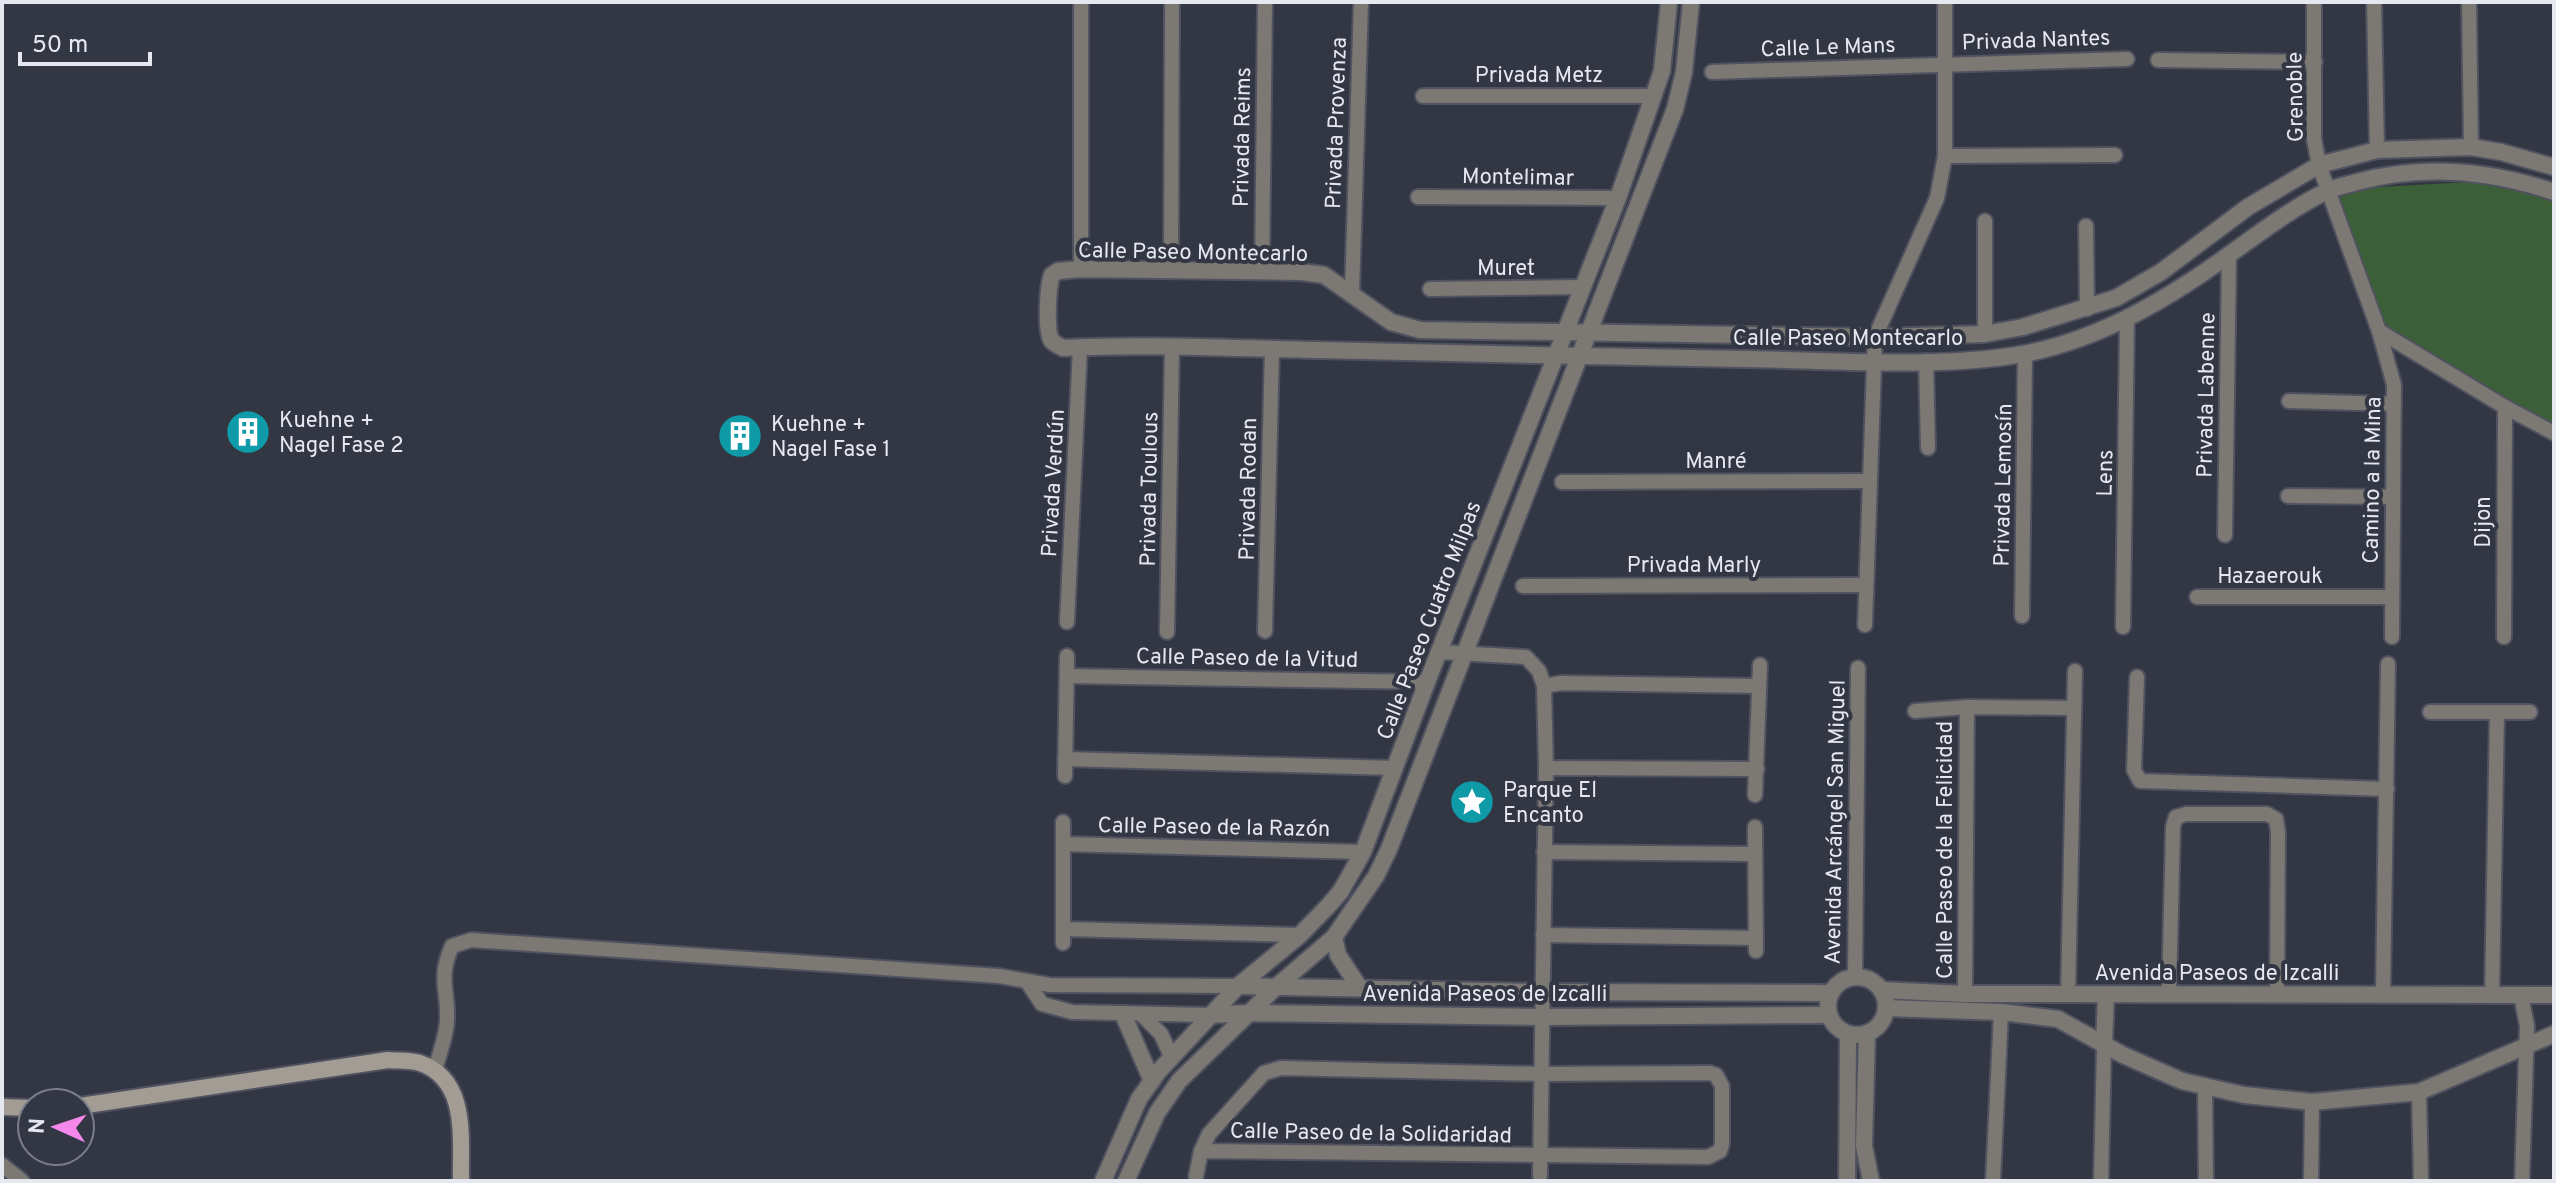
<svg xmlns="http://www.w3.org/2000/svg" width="2556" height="1183" font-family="Overpass,sans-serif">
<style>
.green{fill:#3b5f37}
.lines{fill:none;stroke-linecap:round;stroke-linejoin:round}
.minor-casing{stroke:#50535f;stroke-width:18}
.tertiary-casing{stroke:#50535f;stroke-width:20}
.secondary-casing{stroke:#50535f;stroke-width:20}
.minor{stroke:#7c7873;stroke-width:14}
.tertiary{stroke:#7c7873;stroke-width:16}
.secondary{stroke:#a39c94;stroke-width:16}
.labels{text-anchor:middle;stroke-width:8;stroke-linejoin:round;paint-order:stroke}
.street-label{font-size:22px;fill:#e6e8f0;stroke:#333743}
.poi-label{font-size:22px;fill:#e6e8f0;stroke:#333743;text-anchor:start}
</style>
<rect width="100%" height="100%" fill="#333743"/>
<polygon class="green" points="2519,179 2554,193 2554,437 2385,345 2329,190"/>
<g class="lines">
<g class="minor-casing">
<g id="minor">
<polyline points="2314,2 2314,139 2319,165 2379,331 2394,385 2392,637"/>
<polyline points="2374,2 2377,150"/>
<polyline points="2469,2 2471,147"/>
<polyline points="2158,60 2315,62"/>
<polyline points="1712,72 2127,59"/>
<polyline points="1423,96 1654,96"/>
<polyline points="1945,156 2115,155"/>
<polyline points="1418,197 1618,198"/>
<polyline points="2086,226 2087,309"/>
<polyline points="1081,269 1081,2"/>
<polyline points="1171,271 1172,2"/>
<polyline points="1262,272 1265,2"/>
<polyline points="1430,289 1582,287"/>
<polyline points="1352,293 1361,2"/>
<polyline points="2379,331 2505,407 2554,433"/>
<polyline points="1985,334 1985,221"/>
<polyline points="1926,361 1928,448"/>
<polyline points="2289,401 2394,404"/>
<polyline points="1562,482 1869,481"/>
<polyline points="2288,496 2393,497"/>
<polyline points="2225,535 2229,255"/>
<polyline points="1523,586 1865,585"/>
<polyline points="2197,597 2391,597"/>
<polyline points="2022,616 2025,354"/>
<polyline points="1067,622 1080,347"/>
<polyline points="1865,625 1875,337 1937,198 1945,156 1945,2"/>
<polyline points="2123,627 2127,319"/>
<polyline points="1265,631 1272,349"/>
<polyline points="1167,632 1172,348"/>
<polyline points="2504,637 2505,407"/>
<polyline points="1440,652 1526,657 1539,671 1544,686 1546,768 1540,1175"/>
<polyline points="1067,676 1427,682"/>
<polyline points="2137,677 2134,770 2140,781 2387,789"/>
<polyline points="1544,686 1561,683 1759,686"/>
<polyline points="1915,711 1967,707 2074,708"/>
<polyline points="2430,712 2530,712"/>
<polyline points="1065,759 1394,768"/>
<polyline points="1546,768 1757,769"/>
<polyline points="1065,776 1067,656"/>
<polyline points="1755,795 1760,665"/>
<polyline points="1755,827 1756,951"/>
<polyline points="1064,844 1363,852"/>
<polyline points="1544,852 1755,854"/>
<polyline points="1063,929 1300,935"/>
<polyline points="1543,935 1756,938"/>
<polyline points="1063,943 1063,822"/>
<polyline points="1855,976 1858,668"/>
<polyline points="1028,983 1042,1004 1072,1012 1210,1015"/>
<polyline points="2169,993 2173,827 2176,817 2186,814 2267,814 2276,819 2278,832 2277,993"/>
<polyline points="2383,993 2388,664"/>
<polyline points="1965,994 1967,707"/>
<polyline points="2068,994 2075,671"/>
<polyline points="2492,994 2497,712"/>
<polyline points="2521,995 2527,1026 2522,1181"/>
<polyline points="1142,1015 1161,1034 1172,1058"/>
<path d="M435,1070c4,-15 11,-33 12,-49 2,-31 -10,-41 5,-75l19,-6 528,36 51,9 188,1"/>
<polyline points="2205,1087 2206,1181"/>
<polyline points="2419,1092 2421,1181"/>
<polyline points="2,1165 22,1181"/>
<polyline points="1196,1176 1201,1151 1209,1134 1264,1073 1281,1068 1541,1074 1710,1073 1716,1075 1722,1086 1722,1144 1720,1151 1708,1157 1201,1151"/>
<polyline points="1993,1181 2001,1012"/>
<polyline points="2101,1181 2104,1045"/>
<polyline points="2311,1181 2312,1102"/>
</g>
</g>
<g class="tertiary-casing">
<g id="tertiary">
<path d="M2554,167l-53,-15 -30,-5 -94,3 -58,15 -71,42 -87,65 -45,26 -93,29 -38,7 -110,3 -455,-7 -29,-8 -67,-47 -23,-3 -220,-3 -23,2 -6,4c-4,11 -7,57 0,66 3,3 7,5 11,7 85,-4 171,0 256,2 142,3 283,7 425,9 87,1 194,10 279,-5 76,-14 145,-55 207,-100 31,-22 62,-46 97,-63 9,-4 20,-6 30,-9 66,-18 132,-12 197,10"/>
<polyline points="1334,937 1338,955 1359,987"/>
<circle cx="1857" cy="1006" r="29"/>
<polyline points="1238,986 1543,992 1830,993"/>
<polyline points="1881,990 1965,994 2554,995"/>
<polyline points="1886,1008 2001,1012 2058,1019 2123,1055 2182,1081 2244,1095 2312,1102 2419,1092 2554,1034"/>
<polyline points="1123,1014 1152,1081"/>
<polyline points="1210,1015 1247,1013 1543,1017 1829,1015"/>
<polyline points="1867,1033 1864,1146 1871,1181"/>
<polyline points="2104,1045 2106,995"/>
<polyline points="1103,1181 1139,1099 1158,1072 1238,986 1300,935 1330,904 1341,891 1363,852 1427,682 1618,198 1662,71 1669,2"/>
<polyline points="1126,1181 1157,1113 1179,1081 1277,986 1334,937 1376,876 1389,849 1675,109 1684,72 1691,2"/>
<polyline points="1847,1181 1848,1034"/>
</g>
</g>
<g class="secondary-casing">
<g id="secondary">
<path d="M80,1106l308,-46c10,1 22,0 32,3 49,17 40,76 41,118"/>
<polyline points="2,1107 32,1108"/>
</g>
</g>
<use href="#minor" class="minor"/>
<use href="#tertiary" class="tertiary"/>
<use href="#secondary" class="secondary"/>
</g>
<defs>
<g id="building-disc" transform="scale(2.3)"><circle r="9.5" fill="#0f9aa8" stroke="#333743"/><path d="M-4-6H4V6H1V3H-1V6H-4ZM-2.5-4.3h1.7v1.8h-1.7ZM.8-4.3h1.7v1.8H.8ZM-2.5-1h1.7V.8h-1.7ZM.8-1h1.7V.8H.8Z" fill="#fff"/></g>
<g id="sight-disc" transform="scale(2.3)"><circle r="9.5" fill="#0f9aa8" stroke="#333743"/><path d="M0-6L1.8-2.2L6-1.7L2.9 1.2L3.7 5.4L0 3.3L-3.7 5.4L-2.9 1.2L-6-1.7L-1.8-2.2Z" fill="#fff"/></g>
</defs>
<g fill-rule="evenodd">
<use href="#building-disc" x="248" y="432"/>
<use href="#building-disc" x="740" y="436"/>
<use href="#sight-disc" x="1472" y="802"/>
</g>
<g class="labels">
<g class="street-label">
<text transform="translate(2036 39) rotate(-2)" y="8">Privada Nantes</text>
<text transform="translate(1828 46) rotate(-2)" y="8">Calle Le Mans</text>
<text x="1539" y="82">Privada Metz</text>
<text transform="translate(2294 97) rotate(-91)" y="8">Grenoble</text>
<text transform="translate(1335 123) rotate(-88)" y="8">Privada Provenza</text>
<text transform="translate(1241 137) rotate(-89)" y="8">Privada Reims</text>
<text transform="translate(1518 176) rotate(1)" y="8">Montelimar</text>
<text transform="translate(1193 251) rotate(1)" y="8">Calle Paseo Montecarlo</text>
<text x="1506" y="275">Muret</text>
<text x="1848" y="345">Calle Paseo Montecarlo</text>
<text transform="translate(2205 395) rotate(-89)" y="8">Privada Labenne</text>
<text x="1716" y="468">Manré</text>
<text transform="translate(2104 473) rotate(-89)" y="8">Lens</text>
<text transform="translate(2371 480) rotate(-89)" y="8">Camino a la Mina</text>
<text transform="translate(1052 483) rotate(-87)" y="8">Privada Verdún</text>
<text transform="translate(2002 485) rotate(-89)" y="8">Privada Lemosín</text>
<text transform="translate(1148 489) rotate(-89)" y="8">Privada Toulous</text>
<text transform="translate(1247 489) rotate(-89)" y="8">Privada Rodan</text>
<text transform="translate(2482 522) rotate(-90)" y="8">Dijon</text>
<text x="1694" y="572">Privada Marly</text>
<text x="2270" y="583">Hazaerouk</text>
<text transform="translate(1428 620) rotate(-69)" y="8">Calle Paseo Cuatro Milpas</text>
<text transform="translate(1247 657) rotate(1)" y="8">Calle Paseo de la Vitud</text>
<text transform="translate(1834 822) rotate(-89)" y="8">Avenida Arcángel San Miguel</text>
<text transform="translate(1214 826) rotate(1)" y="8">Calle Paseo de la Razón</text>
<text transform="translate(1944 850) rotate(-90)" y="8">Calle Paseo de la Felicidad</text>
<text x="2217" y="980">Avenida Paseos de Izcalli</text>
<text x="1485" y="1001">Avenida Paseos de Izcalli</text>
<text transform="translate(1371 1132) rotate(1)" y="8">Calle Paseo de la Solidaridad</text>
</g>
<g class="poi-label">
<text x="279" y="427">Kuehne +<tspan x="279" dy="25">Nagel Fase 2</tspan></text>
<text x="771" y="431">Kuehne +<tspan x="771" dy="25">Nagel Fase 1</tspan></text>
<text x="1503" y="797">Parque El<tspan x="1503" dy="25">Encanto</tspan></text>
</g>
</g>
<rect width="2556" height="1183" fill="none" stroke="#e6e8f0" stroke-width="8"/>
<g transform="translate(56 1127) rotate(273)"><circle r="38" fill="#333743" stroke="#7b7e88" stroke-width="2"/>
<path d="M0-6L14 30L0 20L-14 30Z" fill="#f788eb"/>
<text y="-12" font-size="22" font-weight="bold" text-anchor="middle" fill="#e6e8f0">N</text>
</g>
<path d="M20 52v12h130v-12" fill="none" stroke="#e6e8f0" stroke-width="4"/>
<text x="32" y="52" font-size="24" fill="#e6e8f0" stroke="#333743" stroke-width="6" paint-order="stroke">50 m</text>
</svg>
